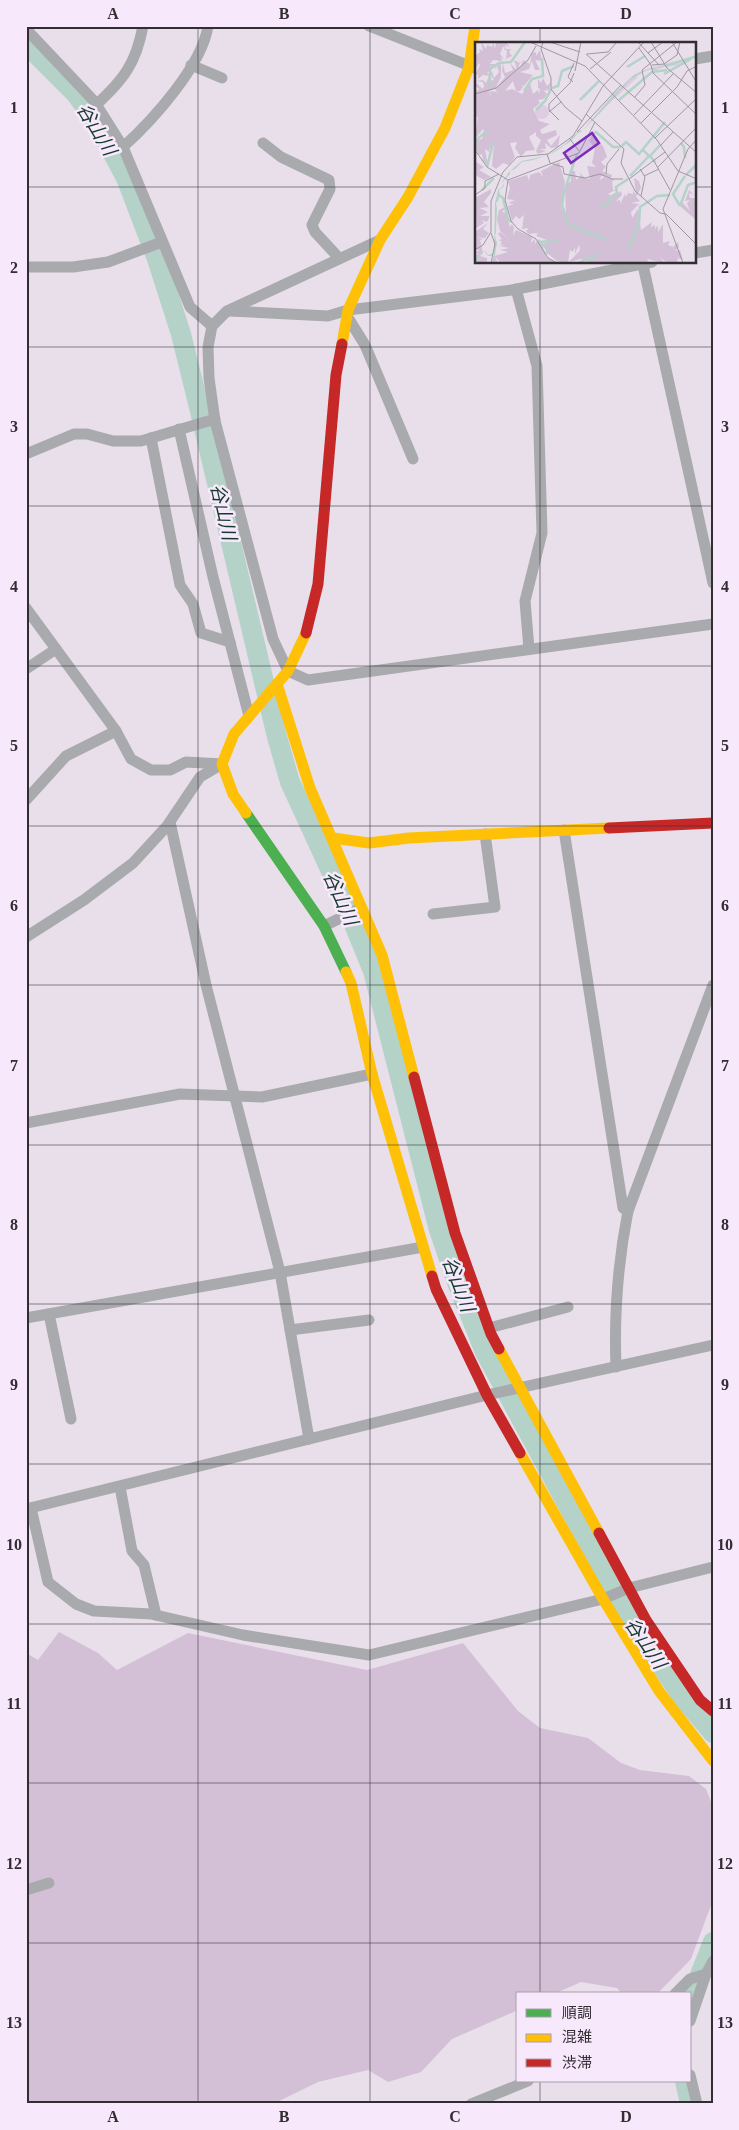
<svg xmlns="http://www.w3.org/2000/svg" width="739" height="2130" font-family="'Times New Roman','Noto Sans JP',serif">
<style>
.forest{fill:#d3c0d7}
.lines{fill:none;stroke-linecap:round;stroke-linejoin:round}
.river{stroke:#b4d2c8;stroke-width:20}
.street{stroke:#a9aaad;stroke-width:11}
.fast{stroke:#4caf50;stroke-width:11}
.slow{stroke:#ffc107;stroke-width:11}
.jam{stroke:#c62828;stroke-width:11}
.grid{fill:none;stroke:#322c33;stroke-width:1;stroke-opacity:0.55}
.labels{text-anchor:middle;stroke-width:5;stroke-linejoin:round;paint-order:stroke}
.water-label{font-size:19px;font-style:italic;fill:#133c2f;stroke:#f8e8fb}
.inset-river{fill:none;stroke:#b4d2c8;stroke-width:2.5}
.inset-road{fill:none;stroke:#9f97a1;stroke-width:1}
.view{fill:#7b2cbf;fill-opacity:0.15;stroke:#7b2cbf;stroke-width:2.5}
.inset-edge{fill:none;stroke:#322c33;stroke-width:2.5}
.neatline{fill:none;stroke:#322c33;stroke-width:2}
.grid-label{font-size:16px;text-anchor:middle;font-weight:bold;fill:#322c33}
</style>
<rect width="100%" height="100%" fill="#e8dfea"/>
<polygon class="forest" points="59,1632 98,1653 117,1670 188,1633 367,1670 463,1643 518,1711 540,1728 588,1738 621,1763 640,1770 689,1776 706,1789 713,1807 713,1900 691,1959 657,1994 622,1994 617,1988 581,1982 554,1994 518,1994 518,2010 452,2039 421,2072 388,2082 368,2070 318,2082 273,2104 26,2104 26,1653 38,1660"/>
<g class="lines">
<g class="river">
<polyline points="26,44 76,94 95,120 126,178 157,259 181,334 198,403 277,737 290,782 342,895 373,971 439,1230 458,1285 485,1352 625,1611 681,1695 713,1733"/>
<polyline points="690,2000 713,1942"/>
<polyline points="685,2081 690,2104"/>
</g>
<g class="street">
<polyline points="369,26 475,68"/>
<polyline points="26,29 94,101 123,147 190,307 212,326"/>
<polyline points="695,59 713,56"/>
<polyline points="191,65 222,78"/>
<path d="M96,105c27,-25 40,-41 47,-79"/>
<polyline points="263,143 281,157 329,180 330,189 312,225 315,232 339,258"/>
<path d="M123,147c29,-26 79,-81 85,-121"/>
<polyline points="380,240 227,311 212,326 208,347 209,378 215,421 273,639 288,671 308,680 713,624"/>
<polyline points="695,253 713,250"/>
<polyline points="643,265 713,583"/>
<polyline points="26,267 73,267 108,262 162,242"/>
<polyline points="516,289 537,366 542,533 525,601 529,649"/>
<polyline points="229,311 328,316 348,310 512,290 652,262"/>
<polyline points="347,316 365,345 413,459"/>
<polyline points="179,429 213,577 249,716"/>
<polyline points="151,438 180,585 193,604 201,633 230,642"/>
<polyline points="26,454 74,434 87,434 113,441 141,441 215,419"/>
<polyline points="26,608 116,731 131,759 151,770 170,770 186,762 222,764"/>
<polyline points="26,669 56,649"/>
<polyline points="26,800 66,756 116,731"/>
<polyline points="170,822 206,985 280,1272 309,1439"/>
<polyline points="564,830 623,1208 628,1211"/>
<polyline points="433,914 495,907 485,834"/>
<polyline points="324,926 361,908"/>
<polyline points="26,937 84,900 133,863 167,826 200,777 222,764"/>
<polyline points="26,1123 180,1094 262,1097 372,1074"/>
<polyline points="49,1314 71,1419"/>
<polyline points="26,1318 423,1247"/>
<polyline points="489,1328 568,1307"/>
<polyline points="290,1330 369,1320"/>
<path d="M616,1367c-2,-51 2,-105 12,-156l85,-226"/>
<polyline points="120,1487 132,1551 144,1565 156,1615"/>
<polyline points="31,1508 48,1582 76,1604 94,1611 151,1614 243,1635 369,1655 603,1599 629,1588 713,1567"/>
<polyline points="26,1509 487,1395 713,1345"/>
<polyline points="26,1890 49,1883"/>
<polyline points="675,1994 690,1979 706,1974"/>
<polyline points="690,2021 706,1974 713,1961"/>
<polyline points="690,2075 697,2104"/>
<polyline points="471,2104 528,2081"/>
</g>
<polyline class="fast" points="246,813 324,926 346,972"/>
<g class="slow">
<polyline points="342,344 348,310 380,240 408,197 445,128 469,67 475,26"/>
<polyline points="277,684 310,788 382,955 414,1077"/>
<polyline points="246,813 233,794 222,764 234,734 288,671 306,633"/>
<polyline points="333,838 369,843 409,838 609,828"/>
<polyline points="346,972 351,983 372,1074 432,1276"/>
<polyline points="499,1349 599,1533"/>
<polyline points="520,1453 603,1599 659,1691 713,1761"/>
</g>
<g class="jam">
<polyline points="306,633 318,584 336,375 342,344"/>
<polyline points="609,828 713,823"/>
<polyline points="414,1077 455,1233 491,1334 499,1349"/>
<polyline points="432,1276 436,1289 487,1395 520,1453"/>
<polyline points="599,1533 646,1620 700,1700 713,1711"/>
</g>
</g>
<path class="grid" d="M198,26v2078M370,26v2078M540,26v18M26,187h451M695,187h18M540,262v1732M26,347h687M26,506h687M26,666h687M26,826h687M26,985h687M26,1145h687M26,1304h687M26,1464h687M26,1624h687M26,1783h687M26,1943h687M540,2081v23"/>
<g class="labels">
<g class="water-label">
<text transform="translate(97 129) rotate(59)" y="7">谷山川</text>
<text transform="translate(224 512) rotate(77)" y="7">谷山川</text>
<text transform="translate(341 898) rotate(66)" y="7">谷山川</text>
<text transform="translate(459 1284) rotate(69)" y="7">谷山川</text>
<text transform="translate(646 1643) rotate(56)" y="7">谷山川</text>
</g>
</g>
<g transform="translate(475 42)">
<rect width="221" height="221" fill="#e8dfea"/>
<path d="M208,17l-13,6 15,-3 -6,3 -36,6 -13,8 9,-3 -52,48 35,-38 5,-5 8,-7 7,-3 10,-4zM60 70a7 7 0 1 1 14 0a7 7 0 1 1-14 0Z" fill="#decce2"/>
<path d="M6,0l5,7 1,-4 5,2 1,-5 2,7 1,-7h10l4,5 -5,-2 1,4h-1h6l-2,3 3,4 -6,3 1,-8 -3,-2 1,-2h-2l-3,7 5,6 -4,-3 1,4 -9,-1 -3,4h7l-1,5 -2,-3h-4l3,2 -6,5 3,2v6l4,-1 -3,-5 -3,-2 3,1 1,-3 2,7 5,-6 -2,-6 4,-3v14l-6,12 -6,2 2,6 -1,-6 7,1 -2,-3 10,-12 -3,-6 1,-8 2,10 8,-3 -3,-7 7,7 -3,-10 6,3 -2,5 4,-3 -4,-7 4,6 1,-4 7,4 2,-11 4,-1v4l4,-6 2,11 -7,-1 5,10h-5l-3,-9 -3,8 -9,3 13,3 -9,11 -3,-1 2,2 -3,4h-4l-3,-10 -8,10 7,-2 10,5 8,-11 3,11 5,-4 1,4 1,-5 -2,-1v-9l3,4 2,-5 4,8 4,-4 -2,9 -3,-3 1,3 -4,-1 4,4 -3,5 -6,1 2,3 -7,6 6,12 11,3 -10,6 2,4 14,-4 1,5 -10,5 4,6 9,-11 -2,12 -7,1 -6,-5 1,6h-7l7,2 -8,3 -2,-3 5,-11 -5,-4v7v-11l-7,5 6,13 -9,1 -5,6 -6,-9 2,-6 -7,1 5,14 -6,8 -6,-2 -7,6 -4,-3 2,-23 -5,7 2,3 -6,-4 3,17 -5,-5 -1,-7 -3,1 -4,-7 1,-8 6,-1 2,-8 -1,-2 -8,10 3,-22 -3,-1v-28l2,3 2,-2 -4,-3 1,-3 7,6 1,-3 -1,-4 -7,-1 7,-1 3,3 3,-7 -6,-1 -5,4v-5l-3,1 5,-10 -1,-2 -4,7v-19l1,4 4,-3 -2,-6 1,3 4,2zM117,93l11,11 4,11 -6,5 5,5 -4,4 10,4 -1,3 -10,-2 -1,4 4,-3 11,3 -6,2 3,-1 1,9 4,-1 -9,5 5,2 8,-5 1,4 -6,6 4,-1v4l5,-10 1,3 2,-4 5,1v-3l3,3 -2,-16 5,3 2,7 -5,9 4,4 -9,2 8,1 -8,8 1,6 6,-9 3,21 11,-8 -1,5 4,-2v5l1,-3 2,-1v6l5,-8v19l7,-2 -2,4 5,2 5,-5 1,5 -4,4 5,-1 3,10 -5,-2 -1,5h-10l-7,-6 4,6 -17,-4 2,4h-59l-9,-4 -12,3 11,-12 -1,-5 -4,9v-7l-2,5 -3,-2 -2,13h-9l1,-3 -2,2 -11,-9 -4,-12h2l2,-1 -11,-4 2,-3 -9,1 -3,-3 3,-3 -7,1 2,-14 -5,4 -3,-3 -4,5 -4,-15 6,-2 -6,-1 7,-3 -8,-1 3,-11 -2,-7 19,-6 2,6 1,-6 9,-3 4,5 -2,-6 18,-9 6,20 -4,25 5,11 -1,-33 6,-4v-10h4l1,9 5,-4 -2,-4 6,6 5,1 -3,-13 9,1 -4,-4 3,-15 -6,-7zM0,115v4l9,6 -5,3 12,7 -7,3 -7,-4 -2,-3zM16,147v4l-7,9 5,5 -10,1 9,4 -8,4h9v2l-2,4 -5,-2 2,3 -9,6v-31zM214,148l5,5 -5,-2 1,5h6v22l-16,-14 3,-3 7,8 -3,-8 3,-3 -5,1zM30,165l-1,3 -2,2 4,1 4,14 2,-3 2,4 -1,7 3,-5 16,7 -1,6 4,-4v5l2,-3 5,4 5,13 10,5h-58v-2l-4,-4 3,6h-7l3,-7 14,-4 -8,-2 9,-2 -10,-2 5,-1 -4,-1 2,-2 -3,-2 3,-1 -4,-5 2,-2 10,8 -10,-9 -3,-12 2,-9zM13,181l-5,6 6,4 -4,5 -8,-1 6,2 -3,1 3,13 -3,3 7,2v5h-8l-3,-8 3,-1 -4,-1 4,-3 -4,-2v-16z" fill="#d3c0d7"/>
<path d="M221,13v3l-30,9 -4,-1 -2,2 -4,2 -7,-1 -19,11 -29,32 -19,19 -5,3 -6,7 -15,10 -10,5 -13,4 -11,2 -7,7 -5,2v3l-2,2 -5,6h-1l2,4 -1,1 -4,3 1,5 -2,6 -2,2 1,6 -1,23 -1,4 1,4 1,3 -2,12 -3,7 2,-8 -3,2h-3l-4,-5 -7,8 3,3 -5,1v-5l9,-7h1l3,4 6,-2 1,-50 3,-13 5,-4 -1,-4 8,-11 12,-10 24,-5 18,-11 16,-15 2,1 32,-37 20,-19 14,-6 6,-1 2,1 5,-3z" fill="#b4d2c8"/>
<path class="inset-river" d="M152,25l18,-11M189,32l27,-15M15,43v-16l9,-6 12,-1 14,-20M77,46l6,-2 4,-15 12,-5M49,49l8,-12 11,-3 -1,-18M105,58l19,-19M144,58l33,-28 15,-2M61,68l9,-9 6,-12M113,94l8,-4 17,15h8M0,99l13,-11M206,101l3,4 1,11M147,104l4,-4 13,12 26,-32M102,112l-13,38 -2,13 6,19 38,16M180,120l-5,-6 10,-11M12,125l6,-24M211,133l11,-11M155,134l19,-20 -6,-6M7,148l12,-12M24,153l4,3 5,22 4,2M205,164l8,-21 9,-3M205,164l-7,-12 12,-18M124,166l12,-6v-5l6,-4 -1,-6 12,-8M63,198l9,9v5M66,200l18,-2M153,208l11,-26 1,-17 17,-11 13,-1M103,221l21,-9"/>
<path class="inset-road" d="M55,0l55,24 72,74 21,31 19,8M68,0l-2,7 10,29v11l14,18 17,14M75,0l30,10M163,0l21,23M176,0l16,26 30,25M197,0l25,41M164,6l12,17 2,8 44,42M173,11l15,-11M111,12l93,83M112,12l21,-2 9,-10M177,23l12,-1 13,-9 3,-13M115,27l21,-17M100,29l6,-29M98,40l-5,-5 6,-14M0,52l21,-6 32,-28 8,-14M160,55l10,-12 -3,-15 35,-28M74,70l12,-10M111,72l38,35 -3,14 14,28 25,22 6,1 31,31M159,73l39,-41M84,78l-10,-10v-6l21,-21 4,-10M166,81l36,-36 10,-16 10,-5M102,90l44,-47M203,94l19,17M180,96l42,-40M95,97l9,12M186,103l12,-13M0,108l12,17 21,13 -3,20 6,21 7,8 18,10 12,19 9,5M72,112l3,9 13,4 1,7 21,4 15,-4 12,5h11M179,119l16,29M183,125l39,-40M165,127l5,8 -4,19M131,132l1,-10 12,-15M169,134l15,-7M154,137l36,-27M33,138l71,-27 16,-31M0,153l10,-7v-7l14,-7M16,191l4,11 -4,19M0,208l8,-5 8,-13v-31l12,-29 14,-15 31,-3 25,-18 30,-50 41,-44M208,221l-20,-54 25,-60 9,-10"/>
<path class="view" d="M117,91l7,10 -28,20 -7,-10z"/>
<rect width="221" height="221" class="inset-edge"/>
</g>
<rect width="739" height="2130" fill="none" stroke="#f8e8fb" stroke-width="55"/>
<rect x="516" y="1992" width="175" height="90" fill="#f8e8fb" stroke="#a99dab"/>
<rect x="526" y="2009" width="25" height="8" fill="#4caf50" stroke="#a99dab"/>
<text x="562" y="2018" font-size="15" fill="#322c33">順調</text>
<rect x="526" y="2034" width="25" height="8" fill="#ffc107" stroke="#a99dab"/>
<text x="562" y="2042" font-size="15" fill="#322c33">混雑</text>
<rect x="526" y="2059" width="25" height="8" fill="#c62828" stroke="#a99dab"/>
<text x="562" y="2068" font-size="15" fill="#322c33">渋滞</text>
<rect x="28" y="28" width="684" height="2074" class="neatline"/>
<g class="grid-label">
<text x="113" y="19">A</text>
<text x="284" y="19">B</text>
<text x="455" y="19">C</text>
<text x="626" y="19">D</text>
<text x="14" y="113">1</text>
<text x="725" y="113">1</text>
<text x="14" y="273">2</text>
<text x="725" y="273">2</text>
<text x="14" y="432">3</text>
<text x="725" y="432">3</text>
<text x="14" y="592">4</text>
<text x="725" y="592">4</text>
<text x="14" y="751">5</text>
<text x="725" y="751">5</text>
<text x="14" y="911">6</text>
<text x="725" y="911">6</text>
<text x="14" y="1071">7</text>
<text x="725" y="1071">7</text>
<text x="14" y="1230">8</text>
<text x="725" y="1230">8</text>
<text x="14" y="1390">9</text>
<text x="725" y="1390">9</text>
<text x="14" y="1550">10</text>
<text x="725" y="1550">10</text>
<text x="14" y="1709">11</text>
<text x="725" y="1709">11</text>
<text x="14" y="1869">12</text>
<text x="725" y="1869">12</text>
<text x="14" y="2028">13</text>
<text x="725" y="2028">13</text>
<text x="113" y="2122">A</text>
<text x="284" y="2122">B</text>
<text x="455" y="2122">C</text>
<text x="626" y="2122">D</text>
</g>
</svg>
